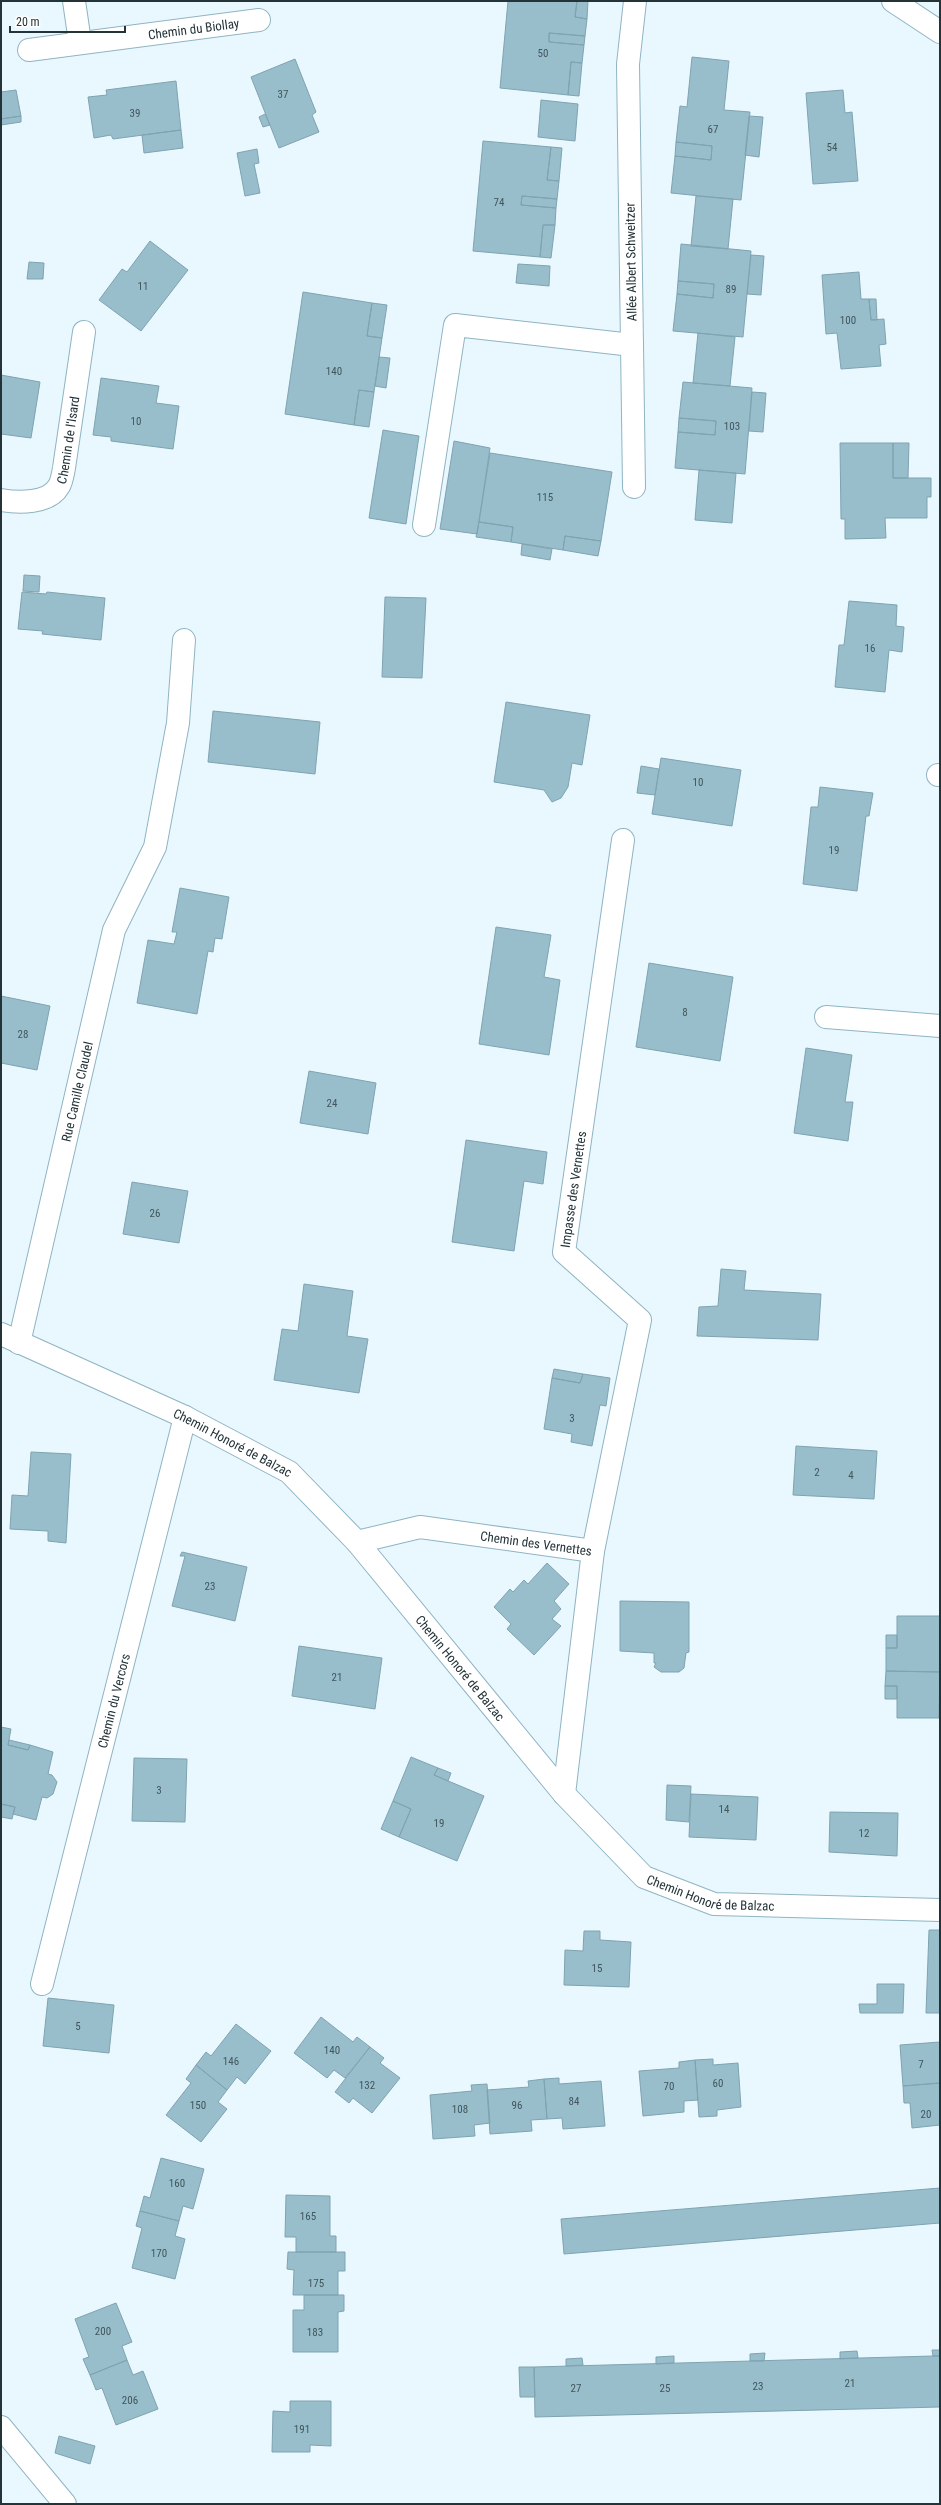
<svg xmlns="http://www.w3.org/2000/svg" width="941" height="2505" font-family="'Roboto Condensed',sans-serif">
<rect width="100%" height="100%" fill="#e9f8fe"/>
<!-- building -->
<path fill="#98bdcb" stroke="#7fa3b1" d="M 508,1 L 577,1 L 575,17 L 587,19 L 585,36 L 549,33 L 549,42 L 584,45 L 582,63 L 571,62 L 568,95 L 500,88 Z
M 577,1 L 588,1 L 587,19 L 575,17 Z
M 549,33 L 585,36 L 584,45 L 549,42 Z
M 692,57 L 729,61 L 724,110 L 750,112 L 741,200 L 671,193 L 675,156 L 711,160 L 712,146 L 676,142 L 680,106 L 687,107 Z
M 295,59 L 316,112 L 312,115 L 319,132 L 279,148 L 251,77 Z
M 571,62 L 582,63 L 579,96 L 568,95 Z
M 176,81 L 181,130 L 113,139 L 111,135 L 94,138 L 88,97 L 107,95 L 106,90 Z
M 16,90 L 21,116 L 1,119 L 1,92 Z
M 843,90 L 845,113 L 852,112 L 858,181 L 813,184 L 806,93 Z
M 541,100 L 578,104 L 575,141 L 538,137 Z
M 265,114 L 270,125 L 263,127 L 259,117 Z
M 21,116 L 21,122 L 1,125 L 1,119 Z
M 749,116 L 763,117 L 759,157 L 745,155 Z
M 181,130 L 183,148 L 144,153 L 142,135 Z
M 483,141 L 551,147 L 547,180 L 559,181 L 557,199 L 522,196 L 521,205 L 556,208 L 555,225 L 543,225 L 540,257 L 473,251 Z
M 676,142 L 712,146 L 711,160 L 675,156 Z
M 551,147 L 562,148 L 559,181 L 547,180 Z
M 257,149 L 259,163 L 254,164 L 260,193 L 245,196 L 237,153 Z
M 522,196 L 557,199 L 556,208 L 521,205 Z
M 696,196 L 733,199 L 728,249 L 691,246 Z
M 543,225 L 555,225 L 551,258 L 540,257 Z
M 150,241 L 188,270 L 141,331 L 99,300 L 122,269 L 127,272 Z
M 681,244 L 751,251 L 743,337 L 673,331 L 677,294 L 713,298 L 714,284 L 678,281 Z
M 751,255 L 764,256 L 761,295 L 747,294 Z
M 29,262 L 44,263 L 43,279 L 27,279 Z
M 518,264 L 550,266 L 549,286 L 516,283 Z
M 859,272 L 861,299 L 869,299 L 871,320 L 884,319 L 886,344 L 879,345 L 881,366 L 841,369 L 837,333 L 826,334 L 822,275 Z
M 678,281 L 714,284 L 713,298 L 677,294 Z
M 303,292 L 372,303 L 367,336 L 382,338 L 374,392 L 359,390 L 354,425 L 285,414 Z
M 869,299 L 876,299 L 877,320 L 871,320 Z
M 372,303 L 387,305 L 382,338 L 367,336 Z
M 698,333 L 735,337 L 730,386 L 693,383 Z
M 379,357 L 390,358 L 386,388 L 375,386 Z
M 1,375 L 40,382 L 31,438 L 1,434 Z
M 101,378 L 159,386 L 156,403 L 179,406 L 173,449 L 111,441 L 111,437 L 93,435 Z
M 683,382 L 752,388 L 745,474 L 675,468 L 678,432 L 715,435 L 716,421 L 679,418 Z
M 359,390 L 374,392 L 369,427 L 354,425 Z
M 752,392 L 766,393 L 763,432 L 749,431 Z
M 679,418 L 716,421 L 715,435 L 678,432 Z
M 383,430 L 419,436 L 406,524 L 369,518 Z
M 454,441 L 490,448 L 477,534 L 440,529 Z
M 840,443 L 893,443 L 893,478 L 931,478 L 931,497 L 927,497 L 927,518 L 885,518 L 886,538 L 845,539 L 845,519 L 841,519 Z
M 893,443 L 909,443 L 908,478 L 893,478 Z
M 490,453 L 612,472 L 601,541 L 565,536 L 563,550 L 511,542 L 513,527 L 479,522 Z
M 699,470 L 736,473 L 732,523 L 695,520 Z
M 479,522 L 513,527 L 511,542 L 476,537 Z
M 565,536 L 601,541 L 598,556 L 563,550 Z
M 522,544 L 552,549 L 550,560 L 521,555 Z
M 24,575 L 40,576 L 39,592 L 23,591 Z
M 22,592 L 46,594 L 47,592 L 105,598 L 101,640 L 42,634 L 43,631 L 18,629 Z
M 385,597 L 426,598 L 422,678 L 382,677 Z
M 849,601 L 897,605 L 896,626 L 904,627 L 902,652 L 889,650 L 885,692 L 835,687 L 839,645 L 844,645 Z
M 506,702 L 590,715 L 582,765 L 572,763 L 568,787 L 561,798 L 552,802 L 544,790 L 494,782 Z
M 213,711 L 320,722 L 315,774 L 208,762 Z
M 661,758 L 741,770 L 732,826 L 652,814 Z
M 641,766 L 659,769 L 655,795 L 637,793 Z
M 820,787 L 873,793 L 869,816 L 866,816 L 857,891 L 803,884 L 811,807 L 818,807 Z
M 180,888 L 229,897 L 222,939 L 215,938 L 213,952 L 208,951 L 197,1014 L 137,1003 L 148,940 L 174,944 L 177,932 L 172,932 Z
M 496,927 L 551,935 L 544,977 L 560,980 L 549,1055 L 479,1044 Z
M 649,963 L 733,977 L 720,1061 L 636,1047 Z
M 1,996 L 50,1006 L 37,1070 L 1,1063 Z
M 806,1048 L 852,1055 L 845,1102 L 853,1102 L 848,1141 L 794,1133 Z
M 309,1071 L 376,1083 L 368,1134 L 300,1123 Z
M 466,1140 L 547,1152 L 543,1184 L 524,1181 L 514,1251 L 452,1242 Z
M 132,1182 L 188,1191 L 179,1243 L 123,1234 Z
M 721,1269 L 746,1271 L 744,1290 L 821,1294 L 818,1340 L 697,1336 L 699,1307 L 718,1306 Z
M 304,1284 L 353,1291 L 347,1336 L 368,1339 L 359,1393 L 274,1380 L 282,1329 L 298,1331 Z
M 554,1369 L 583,1374 L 580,1383 L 552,1378 Z
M 583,1374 L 610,1378 L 606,1406 L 600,1405 L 592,1446 L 571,1442 L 572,1434 L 544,1429 L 552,1378 L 580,1383 Z
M 796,1446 L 877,1451 L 874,1499 L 793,1495 Z
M 31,1452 L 71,1454 L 66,1543 L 48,1541 L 48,1531 L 10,1529 L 12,1495 L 28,1496 Z
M 182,1552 L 247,1567 L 235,1621 L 172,1606 L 185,1556 L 180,1556 Z
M 547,1563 L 569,1584 L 554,1601 L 561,1609 L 552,1619 L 561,1626 L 534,1655 L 507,1629 L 511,1624 L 494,1607 L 510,1589 L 513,1592 L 524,1580 L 528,1584 Z
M 620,1601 L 689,1602 L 689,1652 L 686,1653 L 684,1668 L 679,1672 L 661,1672 L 654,1667 L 656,1663 L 654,1663 L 654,1653 L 620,1651 Z
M 897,1616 L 940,1616 L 940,1672 L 886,1671 L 886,1648 L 897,1648 Z
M 886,1635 L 897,1635 L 897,1648 L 886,1648 Z
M 299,1646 L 382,1658 L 375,1709 L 292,1696 Z
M 886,1671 L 940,1672 L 939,1718 L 897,1718 L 897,1686 L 885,1686 Z
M 885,1686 L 897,1686 L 897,1699 L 885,1699 Z
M 1,1727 L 11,1729 L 8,1745 L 28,1750 L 30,1745 L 53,1752 L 48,1774 L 52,1775 L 57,1782 L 53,1794 L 47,1798 L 42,1797 L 36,1820 L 13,1814 L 15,1807 L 1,1804 Z
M 9,1740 L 30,1745 L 28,1750 L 8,1745 Z
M 411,1757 L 438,1768 L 434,1775 L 484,1796 L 457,1861 L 399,1837 L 411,1809 L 393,1801 Z
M 134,1758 L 187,1759 L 185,1822 L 132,1821 Z
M 438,1768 L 451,1773 L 448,1781 L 434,1775 Z
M 667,1785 L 691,1786 L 689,1822 L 666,1820 Z
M 691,1794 L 758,1797 L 756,1840 L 689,1837 Z
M 393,1801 L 411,1809 L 399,1837 L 381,1829 Z
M 1,1804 L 15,1807 L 12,1819 L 1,1817 Z
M 830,1812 L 898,1813 L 897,1856 L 829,1852 Z
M 929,1930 L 940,1930 L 940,2013 L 926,2013 Z
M 584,1931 L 600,1931 L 600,1940 L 631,1942 L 629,1987 L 564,1985 L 565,1950 L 583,1951 Z
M 877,1984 L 904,1984 L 903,2013 L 860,2013 L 859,2004 L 877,2004 Z
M 48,1998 L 114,2005 L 109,2053 L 43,2046 Z
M 321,2017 L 353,2042 L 357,2037 L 370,2047 L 345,2078 L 334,2070 L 327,2078 L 294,2053 Z
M 236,2024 L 271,2051 L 245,2084 L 237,2077 L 227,2090 L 196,2065 L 206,2052 L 211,2056 Z
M 940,2042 L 940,2083 L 903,2086 L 900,2045 Z
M 370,2047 L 384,2058 L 380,2063 L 400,2078 L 372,2113 L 353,2098 L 349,2103 L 335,2092 Z
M 713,2059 L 713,2065 L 738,2063 L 741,2107 L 717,2110 L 717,2116 L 699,2117 L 695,2060 Z
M 695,2060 L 698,2100 L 684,2101 L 684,2112 L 643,2116 L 639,2071 L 679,2068 L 679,2062 Z
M 196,2065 L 227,2090 L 218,2102 L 227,2109 L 201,2142 L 166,2115 L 191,2083 L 186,2079 Z
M 559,2078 L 559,2084 L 601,2081 L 605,2126 L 563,2129 L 562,2118 L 547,2119 L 544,2079 Z
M 544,2079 L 547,2119 L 531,2120 L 532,2131 L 490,2134 L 487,2090 L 529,2087 L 528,2081 Z
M 940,2083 L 940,2125 L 912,2128 L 910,2103 L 904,2103 L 903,2086 Z
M 487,2084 L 490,2123 L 474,2125 L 475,2136 L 433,2139 L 430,2095 L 472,2091 L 471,2085 Z
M 161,2158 L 204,2169 L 193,2209 L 183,2206 L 179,2221 L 140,2211 L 144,2196 L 150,2198 Z
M 940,2188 L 940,2223 L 564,2254 L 561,2219 Z
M 286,2195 L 330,2196 L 330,2236 L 336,2236 L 336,2252 L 296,2252 L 296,2237 L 285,2237 Z
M 140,2211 L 179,2221 L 175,2236 L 185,2239 L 175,2279 L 132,2268 L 142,2228 L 136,2226 Z
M 288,2252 L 345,2252 L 345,2271 L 338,2271 L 338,2295 L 293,2295 L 294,2270 L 287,2269 Z
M 304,2295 L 344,2295 L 344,2311 L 338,2312 L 338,2352 L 293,2352 L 293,2310 L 304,2310 Z
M 116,2303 L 132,2342 L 122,2346 L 127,2360 L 90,2375 L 83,2359 L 89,2357 L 75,2319 Z
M 932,2350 L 940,2350 L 940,2356 L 933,2356 Z
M 857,2351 L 858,2358 L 840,2359 L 840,2352 Z
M 765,2353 L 764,2361 L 750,2361 L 750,2354 Z
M 674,2356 L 674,2363 L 656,2364 L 656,2357 Z
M 933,2356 L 940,2356 L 940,2407 L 535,2417 L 534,2367 Z
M 582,2358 L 583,2365 L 566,2366 L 566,2359 Z
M 127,2360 L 133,2375 L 143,2371 L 158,2409 L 116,2425 L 102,2388 L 96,2390 L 90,2375 Z
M 519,2367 L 534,2367 L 535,2397 L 520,2397 Z
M 290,2401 L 331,2401 L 331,2446 L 310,2445 L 310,2452 L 272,2452 L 273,2411 L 290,2412 Z
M 59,2436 L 95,2446 L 90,2464 L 55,2453 Z"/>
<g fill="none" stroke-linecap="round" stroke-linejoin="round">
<!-- lane casing -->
<g stroke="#8fb4c2" stroke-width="24">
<g id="lane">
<path d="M 74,1 L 80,42"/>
<path d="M 893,1 L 940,32"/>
<path id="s1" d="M 29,50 L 259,20"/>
<path d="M 632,345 L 634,487"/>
<path id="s2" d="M 1,500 C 18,503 49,504 59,486 C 62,481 63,473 64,468 L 84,332"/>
<path d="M 424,525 L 455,325 L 632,345 L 628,64 L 635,1"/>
<path d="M 938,775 L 940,775"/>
<path d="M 826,1017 L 940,1026"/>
<path id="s3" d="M 19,1343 L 114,930 L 155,847 L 178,723 L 184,640"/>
<path id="s4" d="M 593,1551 L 640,1320 L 564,1252 L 623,840"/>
<path id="s5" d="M 42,1984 L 185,1417"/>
<path d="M 1,2427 L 65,2504"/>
</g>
</g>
<!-- street casing -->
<g stroke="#8fb4c2" stroke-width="24">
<g id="street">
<path id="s6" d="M 357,1542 L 420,1527 L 593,1551 L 564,1794"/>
</g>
</g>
<!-- secondary casing -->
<g stroke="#8fb4c2" stroke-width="24">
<g id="secondary">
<path id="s7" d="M 1,1334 L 185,1417 L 289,1472 L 357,1542 L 564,1794 L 644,1877 L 714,1904 L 940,1910"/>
</g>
</g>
<!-- lane -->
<use href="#lane" stroke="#fff" stroke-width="22"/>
<!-- street -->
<use href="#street" stroke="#fff" stroke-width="22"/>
<!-- secondary -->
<use href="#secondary" stroke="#fff" stroke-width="22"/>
</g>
<g text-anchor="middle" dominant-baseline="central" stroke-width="3" stroke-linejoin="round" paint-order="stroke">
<!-- number labels -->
<g font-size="11" fill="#41565d">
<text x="543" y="53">50</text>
<text x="283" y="94">37</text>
<text x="135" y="113">39</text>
<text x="713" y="129">67</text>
<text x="832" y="147">54</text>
<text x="499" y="202">74</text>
<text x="143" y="286">11</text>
<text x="731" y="289">89</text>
<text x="848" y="320">100</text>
<text x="334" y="371">140</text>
<text x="136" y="421">10</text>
<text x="732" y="426">103</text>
<text x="545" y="497">115</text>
<text x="870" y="648">16</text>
<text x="698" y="782">10</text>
<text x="834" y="850">19</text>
<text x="685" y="1012">8</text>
<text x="23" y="1034">28</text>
<text x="332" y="1103">24</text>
<text x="155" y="1213">26</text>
<text x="572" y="1418">3</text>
<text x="817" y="1472">2</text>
<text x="851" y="1475">4</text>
<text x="210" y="1586">23</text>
<text x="337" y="1677">21</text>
<text x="159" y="1790">3</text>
<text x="724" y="1809">14</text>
<text x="439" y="1823">19</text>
<text x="864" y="1833">12</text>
<text x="597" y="1968">15</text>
<text x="78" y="2026">5</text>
<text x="332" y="2050">140</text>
<text x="231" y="2061">146</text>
<text x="921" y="2064">7</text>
<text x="718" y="2083">60</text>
<text x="367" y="2085">132</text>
<text x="669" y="2086">70</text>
<text x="574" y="2101">84</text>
<text x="198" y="2105">150</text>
<text x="517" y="2105">96</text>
<text x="460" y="2109">108</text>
<text x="926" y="2114">20</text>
<text x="177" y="2183">160</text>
<text x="308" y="2216">165</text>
<text x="159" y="2253">170</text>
<text x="316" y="2283">175</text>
<text x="103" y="2331">200</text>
<text x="315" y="2332">183</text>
<text x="850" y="2383">21</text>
<text x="758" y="2386">23</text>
<text x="576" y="2388">27</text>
<text x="665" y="2388">25</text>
<text x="130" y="2400">206</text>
<text x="302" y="2429">191</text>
</g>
<!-- street labels -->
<g font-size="13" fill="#243338" stroke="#fff">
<text stroke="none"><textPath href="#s1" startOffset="166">Chemin du Biollay</textPath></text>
<text transform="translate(631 262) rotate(-91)">Allée Albert Schweitzer</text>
<text stroke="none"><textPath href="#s2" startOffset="110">Chemin de l'Isard</textPath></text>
<text stroke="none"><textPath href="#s3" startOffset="258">Rue Camille Claudel</textPath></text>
<text stroke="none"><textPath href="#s4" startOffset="401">Impasse des Vernettes</textPath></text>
<text stroke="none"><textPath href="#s7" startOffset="256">Chemin Honoré de Balzac</textPath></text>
<text stroke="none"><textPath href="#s6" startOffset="182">Chemin des Vernettes</textPath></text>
<text stroke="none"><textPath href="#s7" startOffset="580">Chemin Honoré de Balzac</textPath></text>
<text stroke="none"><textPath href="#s5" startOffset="292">Chemin du Vercors</textPath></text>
<text stroke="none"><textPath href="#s7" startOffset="928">Chemin Honoré de Balzac</textPath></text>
</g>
</g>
<!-- border -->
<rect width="941" height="2505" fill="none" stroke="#243338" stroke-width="4"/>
<!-- scale -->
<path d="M10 26v6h115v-6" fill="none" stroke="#243338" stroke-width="2"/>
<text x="16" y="26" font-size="12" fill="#243338" stroke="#ffffff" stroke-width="3" paint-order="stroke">20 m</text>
</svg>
